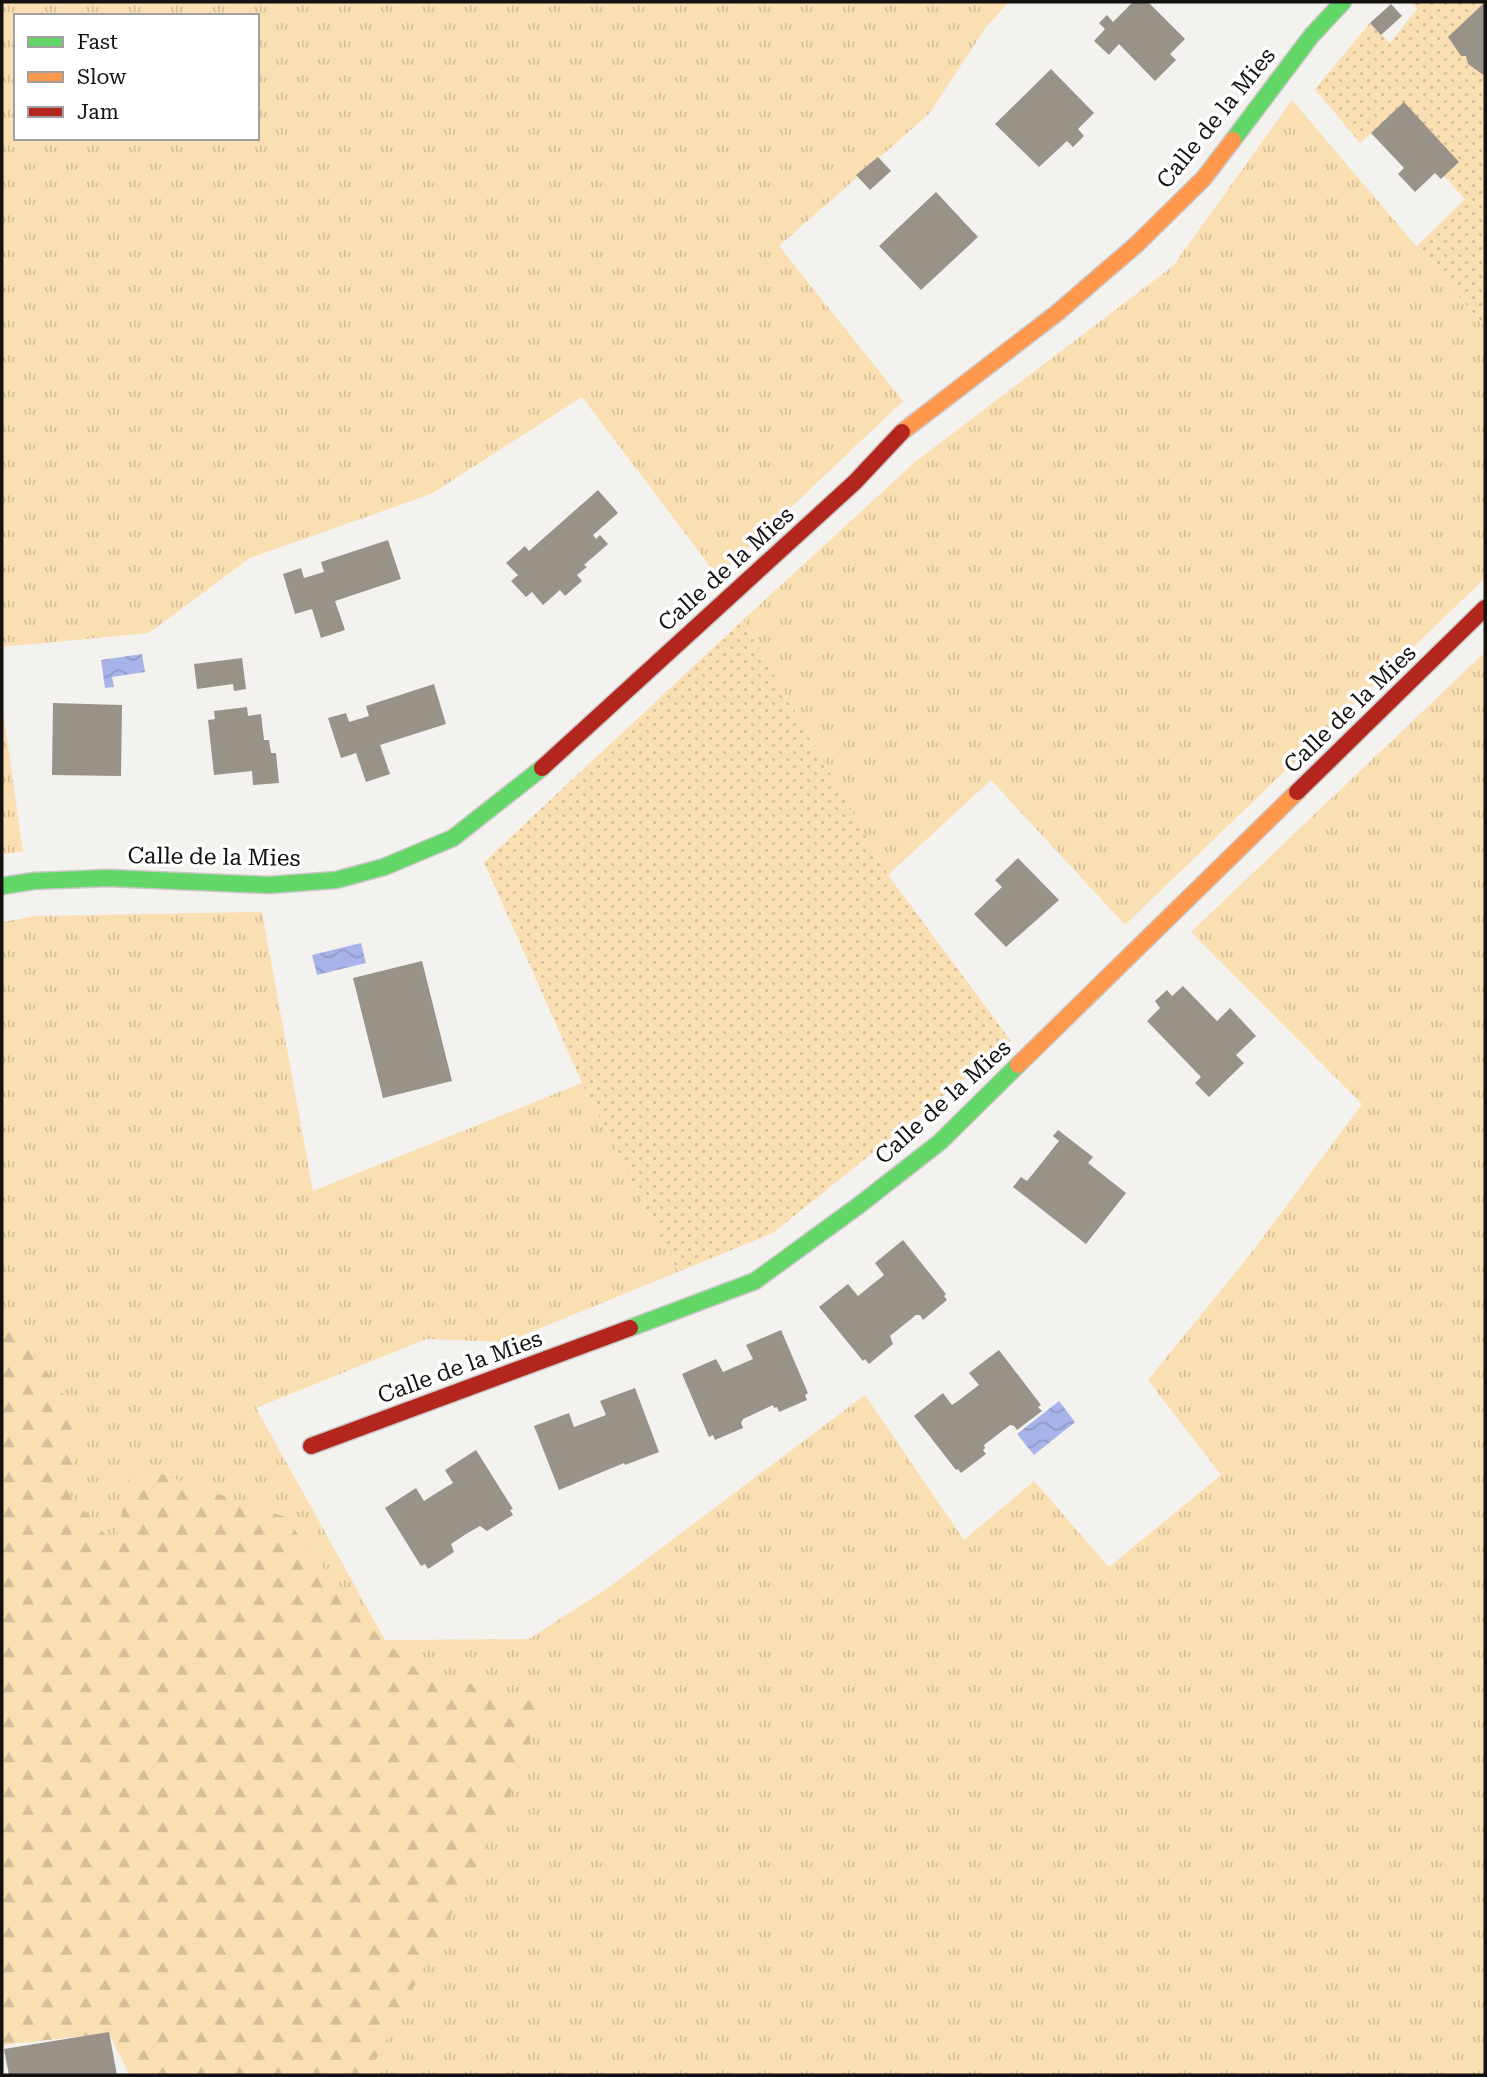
<svg xmlns="http://www.w3.org/2000/svg" width="1487" height="2077" font-family="'Roboto Serif',serif">
<defs>
<pattern id="grass-tufts" width="24" height="20" patternUnits="userSpaceOnUse" patternTransform="scale(1.75)"><rect width="24" height="20" fill="#fadfb2"/><path d="M3 7l-1-3M5 7V3M7 7l1-3M15 17l-1-3M17 17v-4M19 17l1-3" fill="none" stroke="#d5be98"/></pattern>
<pattern id="forest-firs" width="22" height="20" patternUnits="userSpaceOnUse" patternTransform="scale(1.75)"><rect width="22" height="20" fill="#fadfb2"/><path d="M5 1l3.5 6h-7zM16 11l3.5 6h-7z" fill="#d5be98"/></pattern>
<pattern id="garden-dots" width="8" height="8" patternUnits="userSpaceOnUse" patternTransform="scale(1.75)"><rect width="8" height="8" fill="#fadfb2"/><path d="M2 2h.1M6 6h.1" fill="none" stroke="#d5be98" stroke-width="1.8" stroke-linecap="round"/></pattern>
<pattern id="water-waves" width="16" height="10" patternUnits="userSpaceOnUse" patternTransform="scale(1.75)"><rect width="16" height="10" fill="#a8b4e9"/><path d="M0 5q4-4 8 0t8 0" fill="none" stroke="#909ac7"/></pattern>
</defs>
<rect width="100%" height="100%" fill="#f4f2ef"/>
<!-- grass -->
<path fill="url(#grass-tufts)" fill-rule="evenodd" d="M 2,2 L 1009,2 L 986,27 L 929,114 L 779,246 L 903,401 L 718,577 L 582,397 L 431,494 L 250,558 L 149,633 L 2,647 ZM 16,16 L 257,16 L 257,138 L 16,138 Z
M 1292,100 L 1485,327 L 1485,578 L 1125,925 L 991,780 L 888,875 L 743,620 L 915,462 L 1173,266 Z
M 1485,652 L 1485,2075 L 130,2075 L 109,2033 L 2,2045 L 2,922 L 36,916 L 262,912 L 313,1191 L 582,1083 L 678,1272 L 506,1342 L 426,1339 L 256,1408 L 385,1640 L 529,1639 L 608,1588 L 865,1395 L 964,1540 L 1034,1481 L 1109,1567 L 1221,1475 L 1148,1380 L 1252,1252 L 1362,1104 L 1191,932 Z
M 2,703 L 23,852 L 2,854 Z"/>
<!-- forest -->
<path fill="url(#forest-firs)" d="M 2,1311 L 81,1418 L 70,1494 L 115,1546 L 132,1464 L 285,1517 L 363,1621 L 414,1667 L 542,1705 L 506,1809 L 368,2075 L 130,2075 L 109,2033 L 2,2045 Z"/>
<!-- garden -->
<path fill="url(#garden-dots)" d="M 1411,2 L 1485,2 L 1485,321 L 1482,323 L 1416,247 L 1465,199 L 1444,176 L 1459,162 L 1404,103 L 1360,143 L 1315,89 L 1370,23 L 1390,43 L 1417,9 Z
M 743,620 L 888,875 L 1011,1041 L 773,1233 L 678,1272 L 582,1083 L 484,862 Z"/>
<!-- water -->
<path fill="url(#water-waves)" d="M 142,654 L 145,672 L 112,677 L 114,687 L 105,688 L 101,660 Z
M 361,943 L 366,963 L 317,975 L 312,955 Z
M 1059,1401 L 1075,1422 L 1034,1455 L 1017,1434 Z"/>
<!-- building -->
<path fill="#989289" d="M 1133,2 L 1148,2 L 1185,39 L 1170,54 L 1176,60 L 1155,81 L 1119,44 L 1109,55 L 1094,41 L 1105,29 L 1099,23 L 1107,15 L 1113,22 Z
M 1485,2 L 1485,76 L 1468,64 L 1466,56 L 1461,56 L 1448,37 Z
M 1391,4 L 1402,16 L 1381,35 L 1370,23 Z
M 1051,69 L 1094,113 L 1078,129 L 1084,136 L 1073,147 L 1067,141 L 1039,167 L 995,124 Z
M 1404,102 L 1459,162 L 1441,179 L 1435,173 L 1415,192 L 1398,174 L 1404,168 L 1371,133 Z
M 878,157 L 891,171 L 870,190 L 856,175 Z
M 936,192 L 978,237 L 921,290 L 879,246 Z
M 598,490 L 618,513 L 593,535 L 596,539 L 600,535 L 608,544 L 584,565 L 587,567 L 577,575 L 582,581 L 565,596 L 560,590 L 543,605 L 532,592 L 526,597 L 511,581 L 518,575 L 506,563 L 525,546 L 529,551 Z
M 388,540 L 401,579 L 335,601 L 345,630 L 321,638 L 312,609 L 295,614 L 283,574 L 301,568 L 304,578 L 324,572 L 321,562 Z
M 242,658 L 246,689 L 234,691 L 233,684 L 197,689 L 194,664 Z
M 434,684 L 446,724 L 380,745 L 390,774 L 366,782 L 356,753 L 341,758 L 328,718 L 346,713 L 349,722 L 369,716 L 366,706 Z
M 53,703 L 122,705 L 121,776 L 52,775 Z
M 247,707 L 248,716 L 261,714 L 264,740 L 269,740 L 271,753 L 276,753 L 279,783 L 253,785 L 252,771 L 214,775 L 208,720 L 215,719 L 214,711 Z
M 1018,858 L 1059,900 L 1006,947 L 974,914 L 1002,887 L 995,880 Z
M 422,961 L 452,1081 L 383,1098 L 353,978 Z
M 1183,986 L 1217,1021 L 1230,1008 L 1256,1036 L 1236,1055 L 1244,1063 L 1209,1097 L 1195,1083 L 1201,1077 L 1147,1021 L 1160,1008 L 1155,1001 L 1167,990 L 1172,996 Z
M 1058,1130 L 1093,1157 L 1088,1163 L 1126,1193 L 1086,1244 L 1013,1187 L 1021,1177 L 1027,1181 L 1032,1175 L 1059,1141 L 1053,1136 Z
M 903,1240 L 946,1294 L 944,1296 L 947,1300 L 923,1320 L 920,1315 L 916,1315 L 890,1336 L 893,1344 L 869,1364 L 865,1359 L 863,1361 L 819,1307 L 848,1284 L 858,1296 L 884,1275 L 875,1263 Z
M 781,1330 L 808,1393 L 805,1395 L 807,1400 L 779,1412 L 777,1407 L 774,1408 L 773,1405 L 743,1419 L 741,1423 L 743,1428 L 715,1440 L 713,1435 L 709,1437 L 682,1374 L 716,1359 L 723,1372 L 753,1359 L 746,1345 Z
M 999,1350 L 1041,1405 L 1038,1407 L 1042,1411 L 1017,1430 L 1014,1426 L 1010,1425 L 984,1445 L 985,1448 L 983,1450 L 986,1454 L 961,1473 L 958,1469 L 956,1470 L 914,1416 L 943,1393 L 952,1405 L 958,1401 L 979,1385 L 969,1373 Z
M 635,1388 L 659,1452 L 625,1465 L 624,1463 L 559,1490 L 534,1426 L 569,1413 L 574,1427 L 606,1415 L 600,1401 Z
M 476,1450 L 513,1509 L 510,1510 L 513,1515 L 487,1531 L 480,1526 L 466,1534 L 451,1544 L 454,1552 L 428,1569 L 425,1564 L 421,1566 L 385,1508 L 416,1488 L 424,1501 L 438,1492 L 453,1483 L 445,1470 Z
M 109,2032 L 117,2075 L 9,2075 L 4,2049 Z"/>
<g fill="none" stroke-linecap="round" stroke-linejoin="round">
<!-- fast casing -->
<g stroke="#cac8c6" stroke-width="19">
<path id="fast" d="M 1233,140 L 1312,35 L 1343,2
M 2,886 L 34,881 L 108,878 L 269,885 L 336,880 L 384,867 L 453,838 L 542,768
M 630,1328 L 755,1281 L 858,1206 L 940,1142 L 1018,1065"/>
</g>
<!-- slow casing -->
<g stroke="#cac8c6" stroke-width="19">
<path id="slow" d="M 902,432 L 1057,313 L 1137,244 L 1204,178 L 1233,140
M 1018,1065 L 1297,792"/>
</g>
<!-- jam casing -->
<g stroke="#cac8c6" stroke-width="19">
<path id="jam" d="M 542,768 L 855,482 L 902,432
M 1297,792 L 1485,608
M 311,1446 L 630,1328"/>
</g>
<!-- fast -->
<use href="#fast" stroke="#63d668" stroke-width="16"/>
<!-- slow -->
<use href="#slow" stroke="#ff974d" stroke-width="16"/>
<!-- jam -->
<use href="#jam" stroke="#b3261e" stroke-width="16"/>
</g>
<g text-anchor="middle" dominant-baseline="central" stroke-width="7" stroke-linejoin="round" paint-order="stroke">
<!-- street labels -->
<g font-size="23" fill="#131210" stroke="#fff">
<text transform="translate(1216 118) rotate(-51)">Calle de la Mies</text>
<text transform="translate(726 569) rotate(-42)">Calle de la Mies</text>
<text transform="translate(1350 709) rotate(-44)">Calle de la Mies</text>
<text transform="translate(214 857) rotate(1)">Calle de la Mies</text>
<text transform="translate(943 1102) rotate(-42)">Calle de la Mies</text>
<text transform="translate(460 1367) rotate(-20)">Calle de la Mies</text>
</g>
</g>
<!-- border -->
<rect width="1487" height="2077" fill="none" stroke="#131210" stroke-width="7"/>
<!-- legend -->
<rect x="14" y="14" width="245" height="126" fill="#ffffff" stroke="#a1a09f" stroke-width="2"/>
<rect x="28" y="37" width="35" height="10" fill="#63d668" stroke="#a1a09f" stroke-width="2"/>
<text x="77" y="49" font-size="21" fill="#131210">Fast</text>
<rect x="28" y="72" width="35" height="10" fill="#ff974d" stroke="#a1a09f" stroke-width="2"/>
<text x="77" y="84" font-size="21" fill="#131210">Slow</text>
<rect x="28" y="107" width="35" height="10" fill="#b3261e" stroke="#a1a09f" stroke-width="2"/>
<text x="77" y="119" font-size="21" fill="#131210">Jam</text>
</svg>
